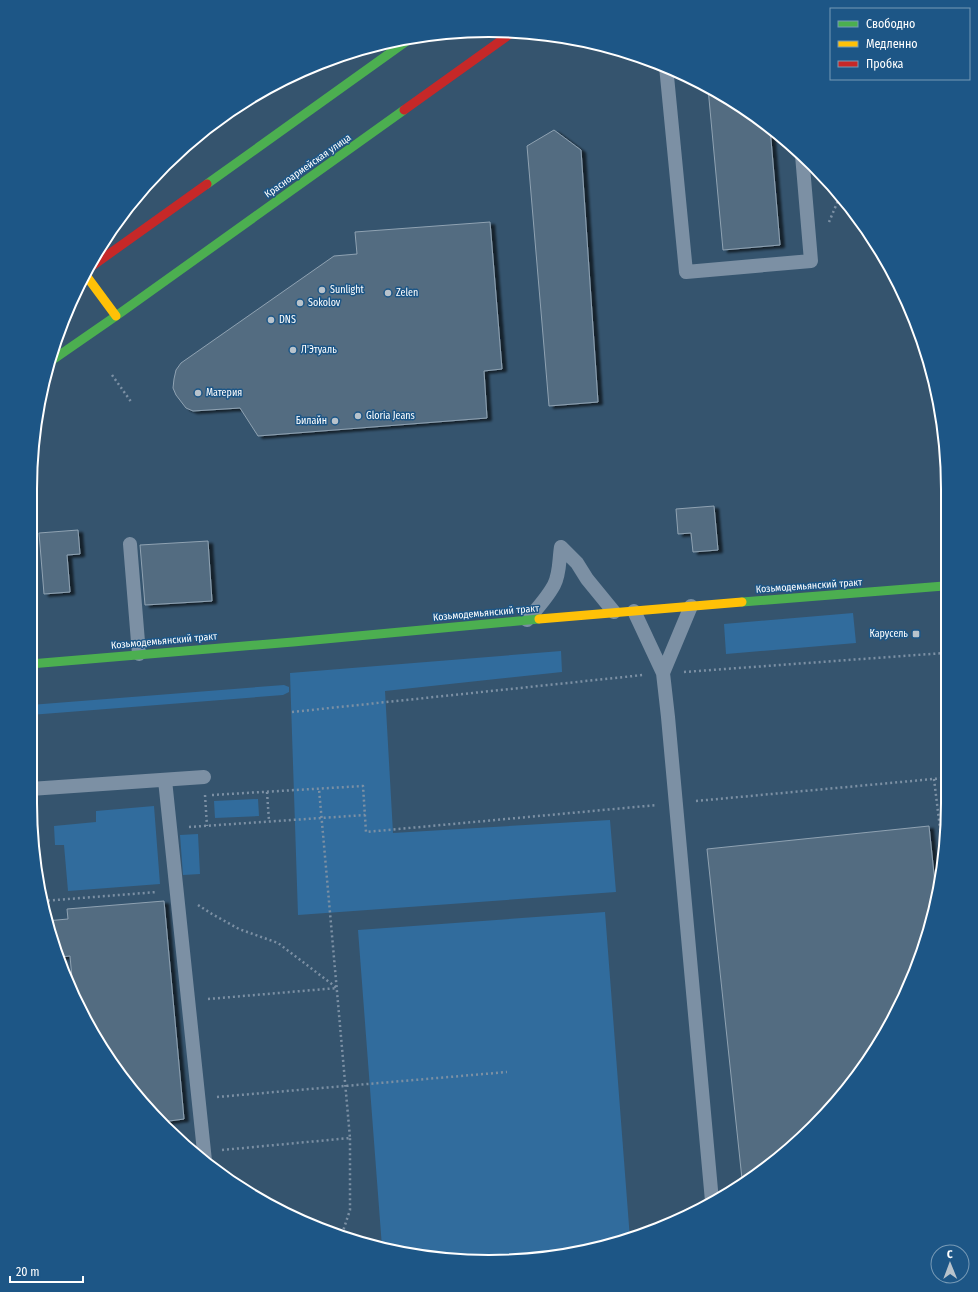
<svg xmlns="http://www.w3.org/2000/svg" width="978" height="1292" font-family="'Fira Sans Condensed',sans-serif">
<defs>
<filter id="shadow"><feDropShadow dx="4.5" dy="2.5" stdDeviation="1" flood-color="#0009"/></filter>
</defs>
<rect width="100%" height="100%" fill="#35546e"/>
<!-- green -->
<path fill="#316c9d" d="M 853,613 L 856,643 L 726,654 L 724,624 Z
M 561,651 L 562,672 L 385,691 L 393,833 L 610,820 L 616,892 L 298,915 L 290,673 Z
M 284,685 L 289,687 L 289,692 L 283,695 L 30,715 L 30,705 Z
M 258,799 L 259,816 L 215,818 L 214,801 Z
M 154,806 L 160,884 L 68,891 L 64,845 L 55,845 L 54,826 L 96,822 L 96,811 Z
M 198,834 L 200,874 L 183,875 L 180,835 Z
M 605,912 L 630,1239 L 519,1261 L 399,1253 L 382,1247 L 358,930 Z"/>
<!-- building -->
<path fill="#536c81" stroke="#8fa2b2" filter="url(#shadow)" d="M 708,88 L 744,107 L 770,128 L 780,245 L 723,250 Z
M 554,130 L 581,150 L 598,402 L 549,406 L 527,146 Z
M 490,222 L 502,369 L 484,371 L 487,418 L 258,436 L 240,408 L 193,411 L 186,408 L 176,395 L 173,388 L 174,379 L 176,370 L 181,363 L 334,256 L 357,254 L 355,232 Z
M 714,506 L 718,550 L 693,552 L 691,533 L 678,534 L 676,509 Z
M 78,530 L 80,554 L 67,555 L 70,592 L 44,594 L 39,533 Z
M 208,541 L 212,601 L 145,605 L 140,545 Z
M 929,826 L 936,893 L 913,978 L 871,1058 L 814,1127 L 753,1177 L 742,1179 L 707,849 Z
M 164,901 L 184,1119 L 162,1122 L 125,1083 L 92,1033 L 73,989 L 70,956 L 60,957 L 46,921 L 68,919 L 67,909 Z"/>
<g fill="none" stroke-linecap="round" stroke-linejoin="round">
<!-- path -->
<path stroke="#7c90a4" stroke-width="2.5" stroke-dasharray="2 3" stroke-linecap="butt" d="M 829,222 L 840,196
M 112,375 L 132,403
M 684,672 L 944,653
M 292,712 L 643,675
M 934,779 L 944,861
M 267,792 L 269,821
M 205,795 L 207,826
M 212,795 L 363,786 L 366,832 L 657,805
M 696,801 L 944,778
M 189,827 L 365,815
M 43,901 L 157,892
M 198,905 L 212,914 L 239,929 L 278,943 L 337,988
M 208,999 L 337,988
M 217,1097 L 507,1072
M 222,1150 L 350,1138 L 319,789
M 342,1234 L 350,1210 L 350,1138"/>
<!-- lane -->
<path stroke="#7c90a4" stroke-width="14" d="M 666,66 L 686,272 L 811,261 L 802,155
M 130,544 L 139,654
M 561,547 L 577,563 L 587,579 L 614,612
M 634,611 L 663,673 L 668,717 L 712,1201
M 527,620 C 537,609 547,598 554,585 C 560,574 559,559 561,547
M 663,673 L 691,606
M 165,780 L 205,1161
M 30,789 L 204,777"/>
<!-- fast -->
<path stroke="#4caf50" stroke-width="9" d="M 207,184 L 411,38
M 48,363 L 116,316 L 404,110
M 742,602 L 944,586
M 30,664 L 293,642 L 539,619"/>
<!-- slow -->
<path stroke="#ffc107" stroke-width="9" d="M 85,274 L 116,316
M 539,619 L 742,602"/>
<!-- jam -->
<path stroke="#c62828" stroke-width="9" d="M 404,110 L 513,32
M 88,269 L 207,184"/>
</g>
<!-- markers -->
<g fill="#b8c3cc" stroke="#1d5686" stroke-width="1.5">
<circle cx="322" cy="290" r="4"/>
<circle cx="388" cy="293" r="4"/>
<circle cx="300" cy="303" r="4"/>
<circle cx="271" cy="320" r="4"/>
<circle cx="293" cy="350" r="4"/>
<circle cx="198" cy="393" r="4"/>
<circle cx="358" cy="416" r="4"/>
<circle cx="335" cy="421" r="4"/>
<rect x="912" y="630" width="8" height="8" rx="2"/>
</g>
<g text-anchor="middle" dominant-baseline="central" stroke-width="3" stroke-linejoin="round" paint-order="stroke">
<!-- street labels -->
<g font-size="10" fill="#fff" stroke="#1d5686">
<text transform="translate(308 166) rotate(-35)">Красноармейская улица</text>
<text transform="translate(809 586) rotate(-4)">Козьмодемьянский тракт</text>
<text transform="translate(486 613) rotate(-5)">Козьмодемьянский тракт</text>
<text transform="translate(164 641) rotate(-5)">Козьмодемьянский тракт</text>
</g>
<!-- poi labels -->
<g font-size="10" fill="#fff" stroke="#1d5686" text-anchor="start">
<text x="330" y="290">Sunlight</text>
<text x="396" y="293">Zelen</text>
<text x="308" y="303">Sokolov</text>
<text x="279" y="320">DNS</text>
<text x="301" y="350">Л'Этуаль</text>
<text x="206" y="393">Материя</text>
<text x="366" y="416">Gloria Jeans</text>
<text x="327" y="421" text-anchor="end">Билайн</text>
<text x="908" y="634" text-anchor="end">Карусель</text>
</g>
</g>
<!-- crop -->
<path d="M0 0H978V1292H0ZM489 37H489A452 452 0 0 1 941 489V803A452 452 0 0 1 489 1255H489A452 452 0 0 1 37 803V489A452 452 0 0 1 489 37Z" fill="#1d5686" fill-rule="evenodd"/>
<path fill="none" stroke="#fff" stroke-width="2" d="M489 37H489A452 452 0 0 1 941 489V803A452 452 0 0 1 489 1255H489A452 452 0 0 1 37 803V489A452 452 0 0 1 489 37Z"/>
<!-- legend -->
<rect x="830" y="8" width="140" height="72" fill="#1d5686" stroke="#779ab6"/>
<rect x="838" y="21" width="20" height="6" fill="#4caf50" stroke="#779ab6"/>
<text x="866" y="28" font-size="12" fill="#ffffff">Свободно</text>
<rect x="838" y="41" width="20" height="6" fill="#ffc107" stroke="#779ab6"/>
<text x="866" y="48" font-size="12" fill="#ffffff">Медленно</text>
<rect x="838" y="61" width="20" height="6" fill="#c62828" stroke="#779ab6"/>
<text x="866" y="68" font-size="12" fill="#ffffff">Пробка</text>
<!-- north arrow -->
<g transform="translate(950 1264) rotate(359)"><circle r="19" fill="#1d5686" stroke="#779ab6"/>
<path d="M0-3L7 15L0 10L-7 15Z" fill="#b8c3cc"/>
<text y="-6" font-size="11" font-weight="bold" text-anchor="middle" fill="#ffffff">С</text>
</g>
<!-- scale -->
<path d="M10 1276v6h73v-6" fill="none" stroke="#ffffff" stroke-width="2"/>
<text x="16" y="1276" font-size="12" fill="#ffffff" stroke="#1d5686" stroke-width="3" paint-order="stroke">20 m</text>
</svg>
